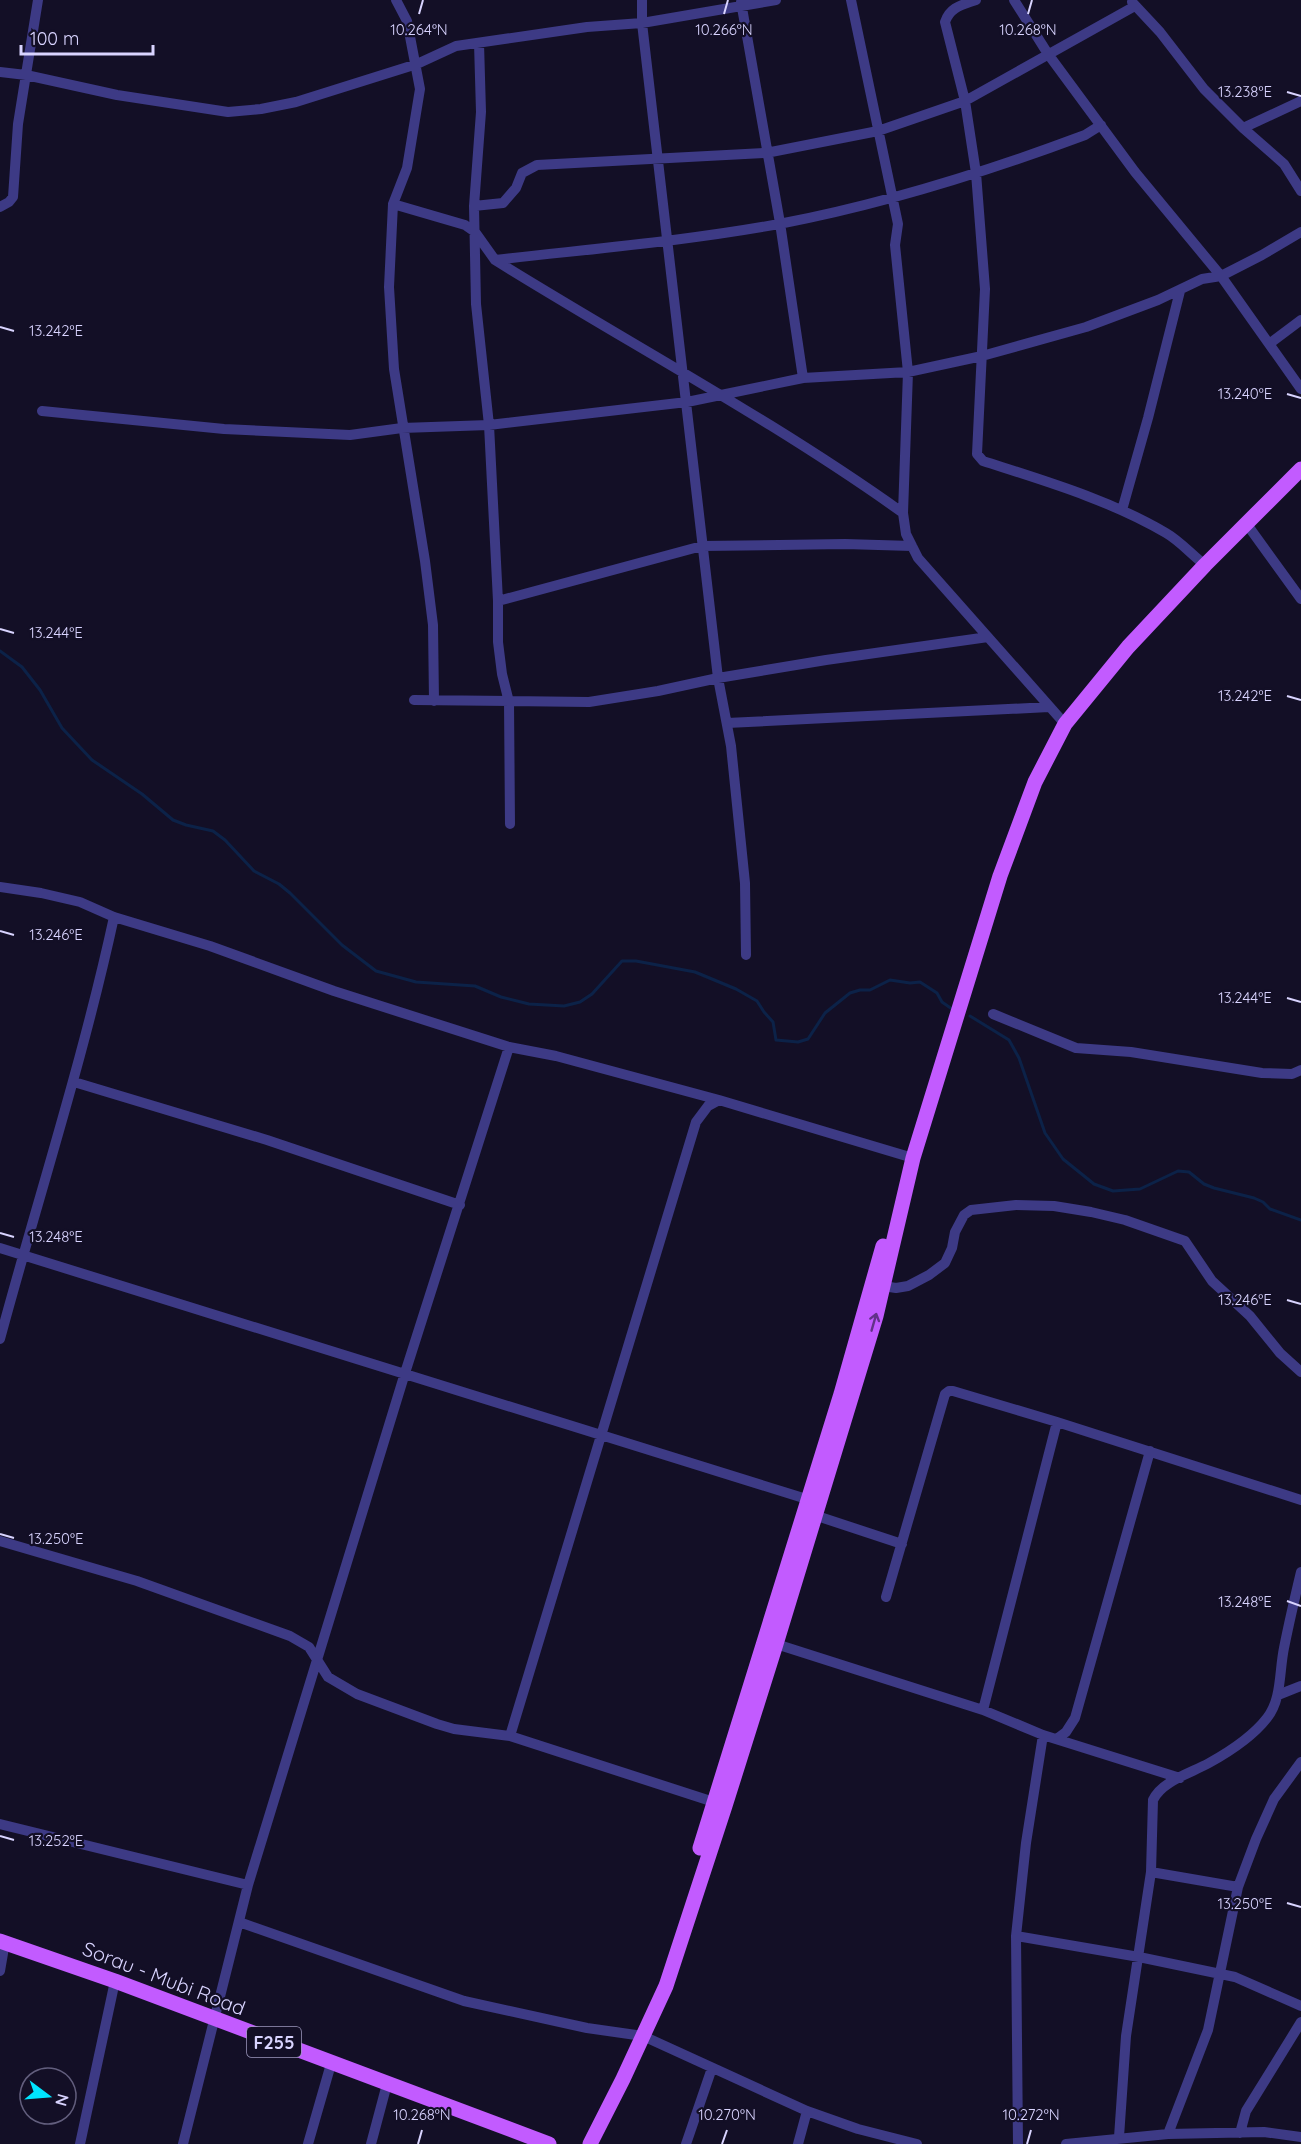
<svg xmlns="http://www.w3.org/2000/svg" width="1301" height="2144" font-family="Quicksand,sans-serif">
<rect width="100%" height="100%" fill="#130f26"/>
<g fill="none" stroke-linecap="round" stroke-linejoin="round">
<!-- stream -->
<path stroke="#0c2248" stroke-width="3" d="M 0,651 L 22,667 L 40,690 L 62,728 L 92,760 L 142,794 L 173,820 L 186,825 L 213,831 L 225,840 L 254,871 L 279,884 L 290,893 L 342,945 L 376,971 L 416,982 L 475,986 L 501,997 L 529,1004 L 564,1006 L 580,1002 L 592,994 L 622,961 L 636,961 L 695,972 L 736,989 L 757,1001 L 764,1012 L 773,1022 L 776,1040 L 798,1042 L 808,1039 L 825,1013 L 850,993 L 860,990 L 870,990 L 890,980 L 910,983 L 920,982 L 937,993 L 942,1002 L 952,1009
M 970,1016 L 1009,1040 L 1019,1058 L 1045,1133 L 1063,1159 L 1094,1184 L 1113,1191 L 1140,1189 L 1178,1171 L 1189,1172 L 1204,1184 L 1214,1188 L 1254,1198 L 1263,1202 L 1270,1209 L 1301,1220"/>
<!-- minor -->
<path stroke="#3d3a85" stroke-width="10" d="M 396,0 L 407,21 L 420,89 L 407,168 L 393,204 L 389,287 L 394,369 L 425,561 L 433,625 L 434,701
M 642,0 L 642,23 L 718,678 L 731,746 L 745,883 L 746,955
M 851,0 L 898,224 L 895,245 L 908,372 L 903,513 L 906,534 L 918,558 L 1065,724
M 976,0 C 962,5 950,7 945,22 L 965,101 L 976,173 L 985,289 L 977,454 L 983,461 C 1045,481 1110,500 1166,533 C 1180,541 1192,555 1205,565
M 1014,0 L 1048,54 L 1135,172 L 1221,276 L 1301,389
M 741,2 L 780,223 L 803,378
M 1132,2 L 1160,32 L 1204,89 L 1243,128 L 1284,164 L 1301,191
M 479,43 L 481,112 L 474,206 L 476,304 L 489,425 L 498,601 L 498,642 L 502,674 L 509,702 L 510,824
M 0,72 L 26,75 L 117,95 L 228,112 L 261,109 L 296,102 L 417,64 L 456,46 L 587,27 L 642,23 L 776,0
M 1243,128 L 1301,101
M 393,204 L 465,225 L 475,232 L 495,260 C 630,344 773,420 903,513
M 474,206 L 503,203 L 516,188 L 522,173 L 537,165 L 766,153 L 878,131 L 965,101 L 1135,6
M 0,207 L 9,202 L 13,197 L 18,124 L 38,0
M 495,260 C 590,249 686,241 779,224 C 884,204 986,172 1085,135 L 1101,125
M 1269,344 L 1301,320
M 42,411 L 224,429 L 350,435 L 402,428 L 489,425 L 687,402 L 803,378 L 908,372 L 982,356 L 1086,327 L 1158,300 L 1202,279 L 1221,276 L 1262,255 L 1301,232
M 1122,510 L 1148,418 L 1180,291
M 1246,523 L 1301,599
M 498,601 L 702,546 L 845,544 L 912,546
M 414,700 L 589,702 L 658,691 L 718,678 L 826,660 L 988,637
M 727,723 L 1049,707
M 0,887 L 41,893 L 80,902 L 114,917 L 210,946 L 334,991 L 509,1047 L 556,1056 L 719,1100
M 993,1014 L 1076,1048 L 1131,1052 L 1262,1073 L 1292,1074 L 1301,1070
M 74,1082 L 267,1140 L 460,1205
M 0,1248 L 813,1501
M 883,1286 L 896,1288 L 908,1286 L 929,1275 L 945,1263 L 952,1248 L 955,1232 L 964,1215 L 971,1210 L 1016,1205 L 1054,1206 L 1091,1212 L 1125,1220 L 1185,1241 L 1212,1281 L 1250,1316 L 1280,1353 L 1301,1372
M 0,1339 C 38,1198 83,1060 114,917
M 811,1514 L 902,1544
M 0,1541 L 137,1581 L 290,1636 L 309,1647 L 328,1677 L 357,1694 L 437,1724 L 454,1729 L 510,1736 L 720,1804
M 886,1597 L 945,1394 L 949,1391 L 953,1391 L 1057,1422 L 1301,1500
M 776,1644 L 983,1710 L 1043,1735 L 1180,1778
M 1278,1695 L 1301,1686
M 983,1710 L 1057,1422
M 510,1736 L 696,1122 L 708,1106 L 719,1100 L 913,1158
M 1058,1738 L 1066,1732 L 1075,1718 L 1150,1451
M 0,1824 L 248,1885
M 1151,1872 L 1238,1887
M 239,1922 L 464,2001 L 587,2028 L 643,2036 L 807,2111 L 858,2129 L 917,2144
M 1016,1936 L 1139,1957 L 1235,1977 L 1301,2006
M 0,1971 L 5,1942
M 1240,2133 L 1246,2111 L 1301,2022
M 1168,2134 L 1208,2030 L 1238,1887 L 1256,1839 L 1274,1799 L 1301,1762
M 1119,2137 L 1126,2036 L 1151,1872 L 1153,1800 C 1162,1781 1191,1773 1209,1763 C 1229,1752 1253,1736 1267,1718 C 1282,1699 1279,1672 1284,1648 C 1289,1623 1295,1597 1301,1572
M 80,2144 L 115,1981
M 183,2144 L 248,1885 L 405,1373 L 509,1047
M 308,2144 L 331,2064
M 371,2144 L 387,2084
M 686,2144 L 712,2068
M 798,2144 L 807,2111
M 1018,2144 L 1016,1936 L 1026,1843 L 1043,1735
M 1066,2144 L 1168,2134 L 1264,2132 L 1301,2137"/>
<!-- primary -->
<path stroke="#c25bff" stroke-width="15" d="M 700,1848 L 841,1394 L 883,1246
M 0,1941 L 115,1981 L 549,2144
M 590,2144 L 623,2079 L 666,1986 L 725,1806 L 776,1644 L 876,1316 L 913,1158 L 1000,876 L 1035,782 L 1065,724 L 1128,647 L 1205,565 L 1301,469"/>
</g>
<!-- one-way arrows -->
<defs><path id="oneway-shaft" d="M-6 0H5M1.5-3L5.5 0L1.5 3" fill="none" stroke-width="1.6" stroke-linecap="round" stroke-linejoin="round" transform="scale(1.5)"/></defs>
<use stroke="#623188" href="#oneway-shaft" transform="translate(874 1322) rotate(-74)"/>
<!-- ticks -->
<path fill="none" stroke="#d9d4ff" stroke-width="2" d="M 419,14 L 423,0M 724,14 L 728,0M 1028,14 L 1032,0M 1287,92 L 1301,96M 0,327 L 14,331M 1287,394 L 1301,398M 0,629 L 14,633M 1287,696 L 1301,700M 0,931 L 14,935M 1287,998 L 1301,1002M 0,1233 L 14,1237M 1287,1300 L 1301,1304M 0,1534 L 14,1538M 1287,1601 L 1301,1606M 0,1836 L 14,1840M 1287,1903 L 1301,1907M 418,2144 L 422,2130M 722,2144 L 727,2130M 1027,2144 L 1031,2130"/>
<g text-anchor="middle" dominant-baseline="central" stroke-width="4.5" stroke-linejoin="round" paint-order="stroke">
<!-- shield labels -->
<rect fill="#130f26" stroke="#9e99be" stroke-width="1.5" x="247" y="2027" width="54" height="30" rx="4.5"/>
<g font-size="18" font-weight="bold" fill="#d9d4ff">
<text x="274" y="2042">F255</text>
</g>
<!-- street labels -->
<g font-size="20" fill="#d9d4ff" stroke="#130f26">
<text transform="translate(164 1978) rotate(21)">Sorau - Mubi Road</text>
</g>
</g>
<g font-size="15" text-anchor="middle" fill="#d9d4ff" stroke="#130f26" stroke-width="4.5" stroke-linejoin="round" paint-order="stroke">
<text x="419" y="35">10.264°N</text>
<text x="724" y="35">10.266°N</text>
<text x="1028" y="35">10.268°N</text>
<text x="1245" y="97">13.238°E</text>
<text x="56" y="336">13.242°E</text>
<text x="1245" y="399">13.240°E</text>
<text x="56" y="638">13.244°E</text>
<text x="1245" y="701">13.242°E</text>
<text x="56" y="940">13.246°E</text>
<text x="1245" y="1003">13.244°E</text>
<text x="56" y="1242">13.248°E</text>
<text x="1245" y="1305">13.246°E</text>
<text x="56" y="1544">13.250°E</text>
<text x="1245" y="1607">13.248°E</text>
<text x="56" y="1846">13.252°E</text>
<text x="1245" y="1909">13.250°E</text>
<text x="422" y="2120">10.268°N</text>
<text x="727" y="2120">10.270°N</text>
<text x="1031" y="2120">10.272°N</text>
</g>
<!-- north arrow -->
<g transform="translate(48 2096) rotate(106)"><circle r="28" fill="#130f26" stroke="#625e7d" stroke-width="1.5"/>
<path d="M0-4.5L10 22L0 15L-10 22Z" fill="#00e5ff"/>
<text y="-9" font-size="16" font-weight="bold" text-anchor="middle" fill="#d9d4ff">N</text>
</g>
<!-- scale -->
<path d="M21 45v9h132v-9" fill="none" stroke="#d9d4ff" stroke-width="3"/>
<text x="30" y="45" font-size="18" fill="#d9d4ff" stroke="#130f26" stroke-width="4.5" paint-order="stroke">100 m</text>
</svg>
